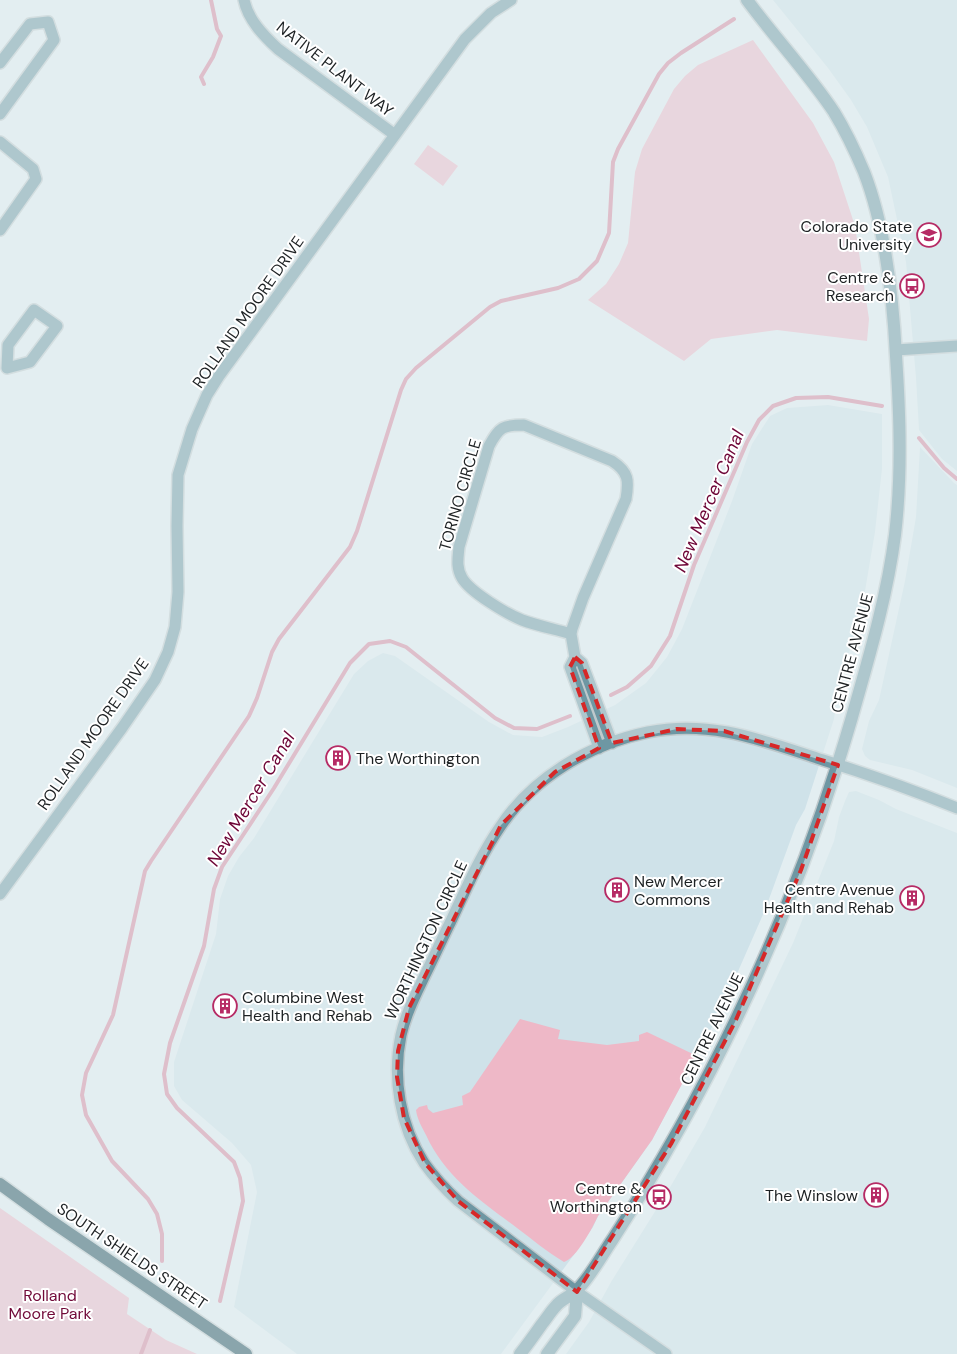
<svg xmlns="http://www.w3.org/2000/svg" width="957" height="1354" font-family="'DM Sans',sans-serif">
<rect width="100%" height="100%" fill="#e3eef1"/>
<!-- built -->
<path fill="#cfe2e9" d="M 773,0 L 957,0 L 957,471 L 942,459 L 919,430 L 916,378 L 906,262 L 888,177 L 867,127 L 851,100 L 828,68 Z
M 828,405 L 882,414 L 882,469 L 875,532 L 864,597 L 837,698 L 834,719 L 805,809 L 796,825 L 765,910 L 721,1010 L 652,1140 L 598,1216 L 593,1227 L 573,1256 L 501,1354 L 297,1354 L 234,1307 L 257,1192 L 251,1165 L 232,1143 L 182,1100 L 174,1086 L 174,1062 L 216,934 L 220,899 L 228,876 L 239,857 L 254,838 L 354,674 L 368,661 L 383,653 L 395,656 L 489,722 L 513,735 L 542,737 L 568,727 L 615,705 L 646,683 L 667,657 L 682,629 L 732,501 L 752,444 L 770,416 L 787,408 Z
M 920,447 L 954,483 L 957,485 L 957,788 L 912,770 L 870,760 L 865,756 L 862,749 L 869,721 L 879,700 L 905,581 L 916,517 Z
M 856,791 L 879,800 L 896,809 L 957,833 L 957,1354 L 566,1354 L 589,1322 L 611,1282 L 669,1189 L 705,1127 L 793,943 L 834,841 L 839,817 L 845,801 L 849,792 Z"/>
<!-- green -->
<path fill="#eeb8c7" d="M 753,40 L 813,123 L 834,162 L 855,226 L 869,319 L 867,341 L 777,330 L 711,339 L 684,361 L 588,300 L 606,284 L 619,264 L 628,243 L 635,172 L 642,149 L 674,89 L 685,76 L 698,65 Z
M 428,145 L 458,166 L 443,186 L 414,164 Z
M 520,1019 L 560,1030 L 558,1039 L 607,1045 L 639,1041 L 639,1035 L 647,1032 L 695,1055 L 695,1059 L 690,1069 L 652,1140 L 598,1216 C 593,1227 576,1259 564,1262 C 547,1252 532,1239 517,1228 C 481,1201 445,1177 426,1135 C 422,1127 417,1119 416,1110 L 419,1107 L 427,1105 L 428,1109 L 433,1113 L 463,1105 L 462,1096 L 470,1092 Z
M 0,1208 L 129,1298 L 127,1314 L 166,1340 L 197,1354 L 0,1354 Z"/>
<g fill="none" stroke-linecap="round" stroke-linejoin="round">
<!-- stream -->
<path stroke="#d8859e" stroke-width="4" d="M 204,84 L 201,77 L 213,57 L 221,36 L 217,29 L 211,0
M 919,438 L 944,468 L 957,479
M 611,695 L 627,687 L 651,666 L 670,636 L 694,565 L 747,442 L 759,420 L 773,406 L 796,398 L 828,397 L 882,406
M 162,1261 L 162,1234 L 157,1214 L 148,1199 L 112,1161 L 86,1115 L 82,1095 L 86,1073 L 113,1015 L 145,871 L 151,861 L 249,716 L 257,698 L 272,652 L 279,639 L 350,547 L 357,531 L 401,390 L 406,379 L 416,368 L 490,307 L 501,301 L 558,288 L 579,279 L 597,261 L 609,233 L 613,162 L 618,149 L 659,74 L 668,63 L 681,53 L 734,19
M 220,1301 L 243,1201 L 240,1178 L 234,1162 L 177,1108 L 167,1094 L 164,1074 L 170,1043 L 204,946 L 214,889 L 222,867 L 274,788 L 350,663 L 369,644 L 390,641 L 406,647 L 495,718 L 514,728 L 537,729 L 570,716
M 141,1354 L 150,1330"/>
<!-- minor casing -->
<g stroke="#bfc9cc" stroke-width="14">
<path id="minor" d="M 244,0 C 248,20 264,36 278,49 L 395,135
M 0,63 L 30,24 L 48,22 L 54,40 L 0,114
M 0,142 L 33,169 L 36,179 L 0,230
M 34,310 L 57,326 L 30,362 L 7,368 L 8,345 Z
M 896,350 L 957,346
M 571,634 C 555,629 538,626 522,620 C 507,614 470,592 462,578 C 456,568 458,558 459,547 L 489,446 C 499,427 503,425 524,425 L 612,461 C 629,472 629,481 626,499 L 583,598 L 572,629 L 571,634 L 575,657
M 599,748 L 570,667 L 575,657 L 582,663 L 612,743
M 0,894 L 122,728 L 155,680 L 168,652 L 175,627 L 178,592 L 177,526 L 178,475 L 192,429 L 207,395 L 219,376 L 465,39 L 491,13 L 511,0
M 666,1354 L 577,1292 L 458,1201 C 445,1189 434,1177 424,1163 C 400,1126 392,1078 401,1035 C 406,1013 416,994 425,975 C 434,957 442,939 451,921 C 466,889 480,856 500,827 C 533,777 590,744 648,732 C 711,719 764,741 823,760 C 868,774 913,790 957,808"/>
</g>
<!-- tertiary casing -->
<g stroke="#bfc9cc" stroke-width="15">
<path id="tertiary" d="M 520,1354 C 528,1344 535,1334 542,1324 C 547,1318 551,1311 556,1306 C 562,1298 573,1296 579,1288 C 592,1274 602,1255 613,1239 C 718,1076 798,903 852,717 C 869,657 887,597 895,535 C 902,475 900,416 896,356 C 893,298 885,226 864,172 C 856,153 845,130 834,112 C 808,73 775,38 747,0
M 547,1354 L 575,1316 L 577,1292"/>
</g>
<!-- primary casing -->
<g stroke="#bfc9cc" stroke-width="15">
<path id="primary" d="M 0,1184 L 48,1219 L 246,1354"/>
</g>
<!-- minor -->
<use href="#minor" stroke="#6e97a3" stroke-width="11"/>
<!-- tertiary -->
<use href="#tertiary" stroke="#6e97a3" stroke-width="12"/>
<!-- primary -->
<use href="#primary" stroke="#1e4c59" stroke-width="12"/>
</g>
<!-- marked area -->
<path d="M0 0H957V1354H0ZM 575,657 L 582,663 L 612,743 L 677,729 L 724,731 L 838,765 L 801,870 L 735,1022 L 671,1144 L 577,1292 L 458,1201 L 425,1163 L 404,1118 L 397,1077 L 398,1051 L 409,1008 L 501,825 L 555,772 L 599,748 L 570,667 Z" fill="#e3eef1" fill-opacity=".55" fill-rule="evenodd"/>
<path fill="none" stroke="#d62828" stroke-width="4" stroke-dasharray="10 6" stroke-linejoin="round" d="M 575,657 L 582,663 L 612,743 L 677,729 L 724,731 L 838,765 L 801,870 L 735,1022 L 671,1144 L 577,1292 L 458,1201 L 425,1163 L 404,1118 L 397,1077 L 398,1051 L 409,1008 L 501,825 L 555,772 L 599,748 L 570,667 Z"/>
<!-- icons -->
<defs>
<g id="university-ring" transform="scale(1.25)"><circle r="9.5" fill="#fff" stroke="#b62b65" stroke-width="1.5"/><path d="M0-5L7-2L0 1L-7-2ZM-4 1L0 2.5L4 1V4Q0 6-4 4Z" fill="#b62b65"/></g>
<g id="bus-ring" transform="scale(1.25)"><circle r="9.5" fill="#fff" stroke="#b62b65" stroke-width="1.5"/><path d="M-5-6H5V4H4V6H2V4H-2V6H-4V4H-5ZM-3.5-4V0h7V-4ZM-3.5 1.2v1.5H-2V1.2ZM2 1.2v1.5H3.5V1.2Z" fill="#b62b65"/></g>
<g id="building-ring" transform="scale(1.25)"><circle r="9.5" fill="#fff" stroke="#b62b65" stroke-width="1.5"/><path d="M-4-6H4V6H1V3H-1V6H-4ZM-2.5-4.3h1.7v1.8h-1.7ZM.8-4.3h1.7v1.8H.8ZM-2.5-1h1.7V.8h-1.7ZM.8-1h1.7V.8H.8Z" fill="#b62b65"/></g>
</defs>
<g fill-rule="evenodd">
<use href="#university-ring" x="929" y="235"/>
<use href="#bus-ring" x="912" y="286"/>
<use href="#building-ring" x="338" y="758"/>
<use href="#building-ring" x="617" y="890"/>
<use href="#building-ring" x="912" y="898"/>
<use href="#building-ring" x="225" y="1006"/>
<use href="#building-ring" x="876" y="1195"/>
<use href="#bus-ring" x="659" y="1197"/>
</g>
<g text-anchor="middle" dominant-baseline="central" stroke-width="4" stroke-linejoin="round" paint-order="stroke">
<!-- street labels -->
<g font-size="16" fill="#1d2123" stroke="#fff">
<text transform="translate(335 69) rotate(38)">NATIVE PLANT WAY</text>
<text transform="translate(248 312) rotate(-55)">ROLLAND MOORE DRIVE</text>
<text transform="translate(460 495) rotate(-74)">TORINO CIRCLE</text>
<text transform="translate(852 653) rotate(-75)">CENTRE AVENUE</text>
<text transform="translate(93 734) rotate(-55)">ROLLAND MOORE DRIVE</text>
<text transform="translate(426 940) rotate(-65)">WORTHINGTON CIRCLE</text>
<text transform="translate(712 1029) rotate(-64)">CENTRE AVENUE</text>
<text transform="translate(132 1256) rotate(34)">SOUTH SHIELDS STREET</text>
</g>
<!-- poi labels -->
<g font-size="16" fill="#1d2123" stroke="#fff" text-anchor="end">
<text x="912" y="226">Colorado State<tspan x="912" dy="18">University</tspan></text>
<text x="894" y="277">Centre &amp;<tspan x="894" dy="18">Research</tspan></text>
<text x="356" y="758" text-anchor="start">The Worthington</text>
<text x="634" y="881" text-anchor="start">New Mercer<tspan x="634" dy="18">Commons</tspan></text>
<text x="894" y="889">Centre Avenue<tspan x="894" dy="18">Health and Rehab</tspan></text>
<text x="242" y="997" text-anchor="start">Columbine West<tspan x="242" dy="18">Health and Rehab</tspan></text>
<text x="642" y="1188">Centre &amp;<tspan x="642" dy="18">Worthington</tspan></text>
<text x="858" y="1195">The Winslow</text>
</g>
<!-- park labels -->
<g font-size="16" fill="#710a39" stroke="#fff">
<text x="50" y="1295">Rolland<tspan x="50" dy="18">Moore Park</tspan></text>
</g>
<!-- water labels -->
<g font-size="18" font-style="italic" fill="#6e0637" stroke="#fff">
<text transform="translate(709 501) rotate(-67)">New Mercer Canal</text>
<text transform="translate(251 799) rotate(-59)">New Mercer Canal</text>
</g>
</g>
</svg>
